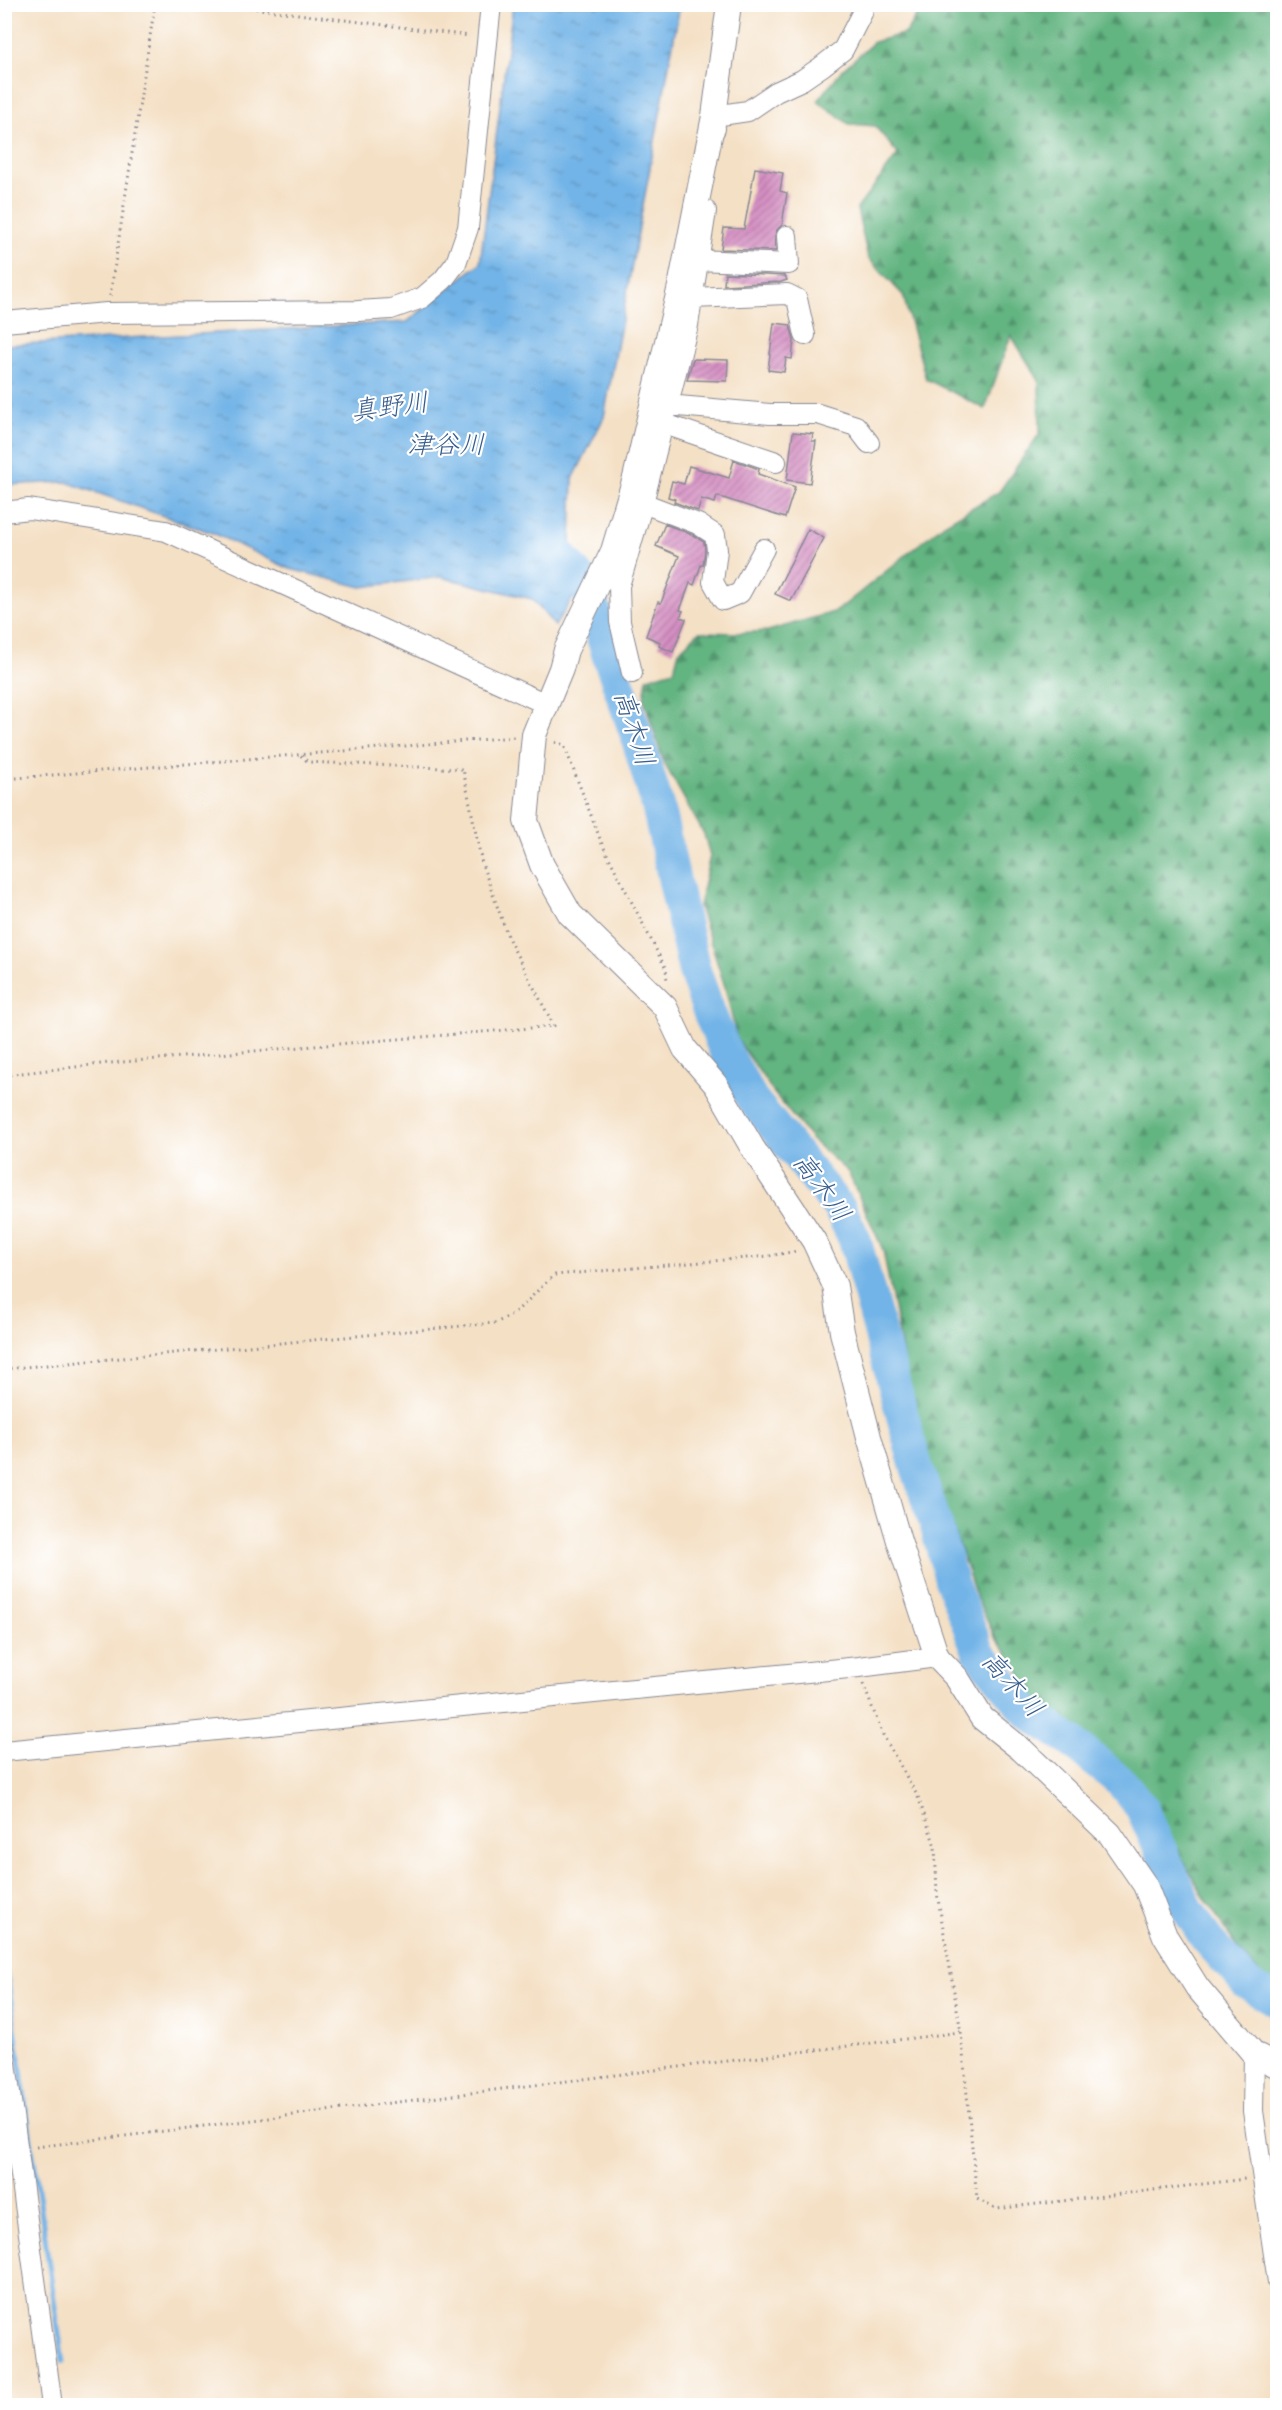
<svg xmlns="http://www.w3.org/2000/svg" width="1282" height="2410" font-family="'Indie Flower','Klee One',sans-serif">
<defs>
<pattern id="forest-firs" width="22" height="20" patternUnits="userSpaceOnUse" patternTransform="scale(1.5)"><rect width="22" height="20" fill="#62b480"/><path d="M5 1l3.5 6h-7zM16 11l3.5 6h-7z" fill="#50936c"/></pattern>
<pattern id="water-ripples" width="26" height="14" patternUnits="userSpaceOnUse" patternTransform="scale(1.5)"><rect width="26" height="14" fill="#72b4e7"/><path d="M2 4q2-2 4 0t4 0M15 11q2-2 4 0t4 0" fill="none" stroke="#5d93be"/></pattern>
<pattern id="building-hatch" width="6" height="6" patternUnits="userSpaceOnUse" patternTransform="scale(1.5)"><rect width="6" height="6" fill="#d58fc2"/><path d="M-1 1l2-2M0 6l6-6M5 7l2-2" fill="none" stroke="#ac75a1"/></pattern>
</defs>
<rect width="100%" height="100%" fill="#fff"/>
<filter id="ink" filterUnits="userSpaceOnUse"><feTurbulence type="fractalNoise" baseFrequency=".0167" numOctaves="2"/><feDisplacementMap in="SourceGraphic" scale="12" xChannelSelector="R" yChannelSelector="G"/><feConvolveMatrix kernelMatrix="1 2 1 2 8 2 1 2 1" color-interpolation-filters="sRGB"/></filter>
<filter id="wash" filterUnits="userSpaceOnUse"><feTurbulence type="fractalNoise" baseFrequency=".008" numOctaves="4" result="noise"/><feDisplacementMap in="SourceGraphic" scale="24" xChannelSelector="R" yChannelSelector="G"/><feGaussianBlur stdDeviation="1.35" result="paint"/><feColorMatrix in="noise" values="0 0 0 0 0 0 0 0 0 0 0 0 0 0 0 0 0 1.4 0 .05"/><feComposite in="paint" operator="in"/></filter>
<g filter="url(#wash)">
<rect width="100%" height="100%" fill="#f4e0c5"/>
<!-- forest -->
<path fill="url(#forest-firs)" stroke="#3e726f" stroke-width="1.5" d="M 923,5 L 1277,5 L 1277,1986 L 1267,1981 L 1239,1950 L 1201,1892 L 1165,1827 L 1123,1765 L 1068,1721 L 1032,1695 L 1016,1665 L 995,1637 L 977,1599 L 919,1426 L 906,1371 L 883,1250 L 848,1172 L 811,1139 L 774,1093 L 737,1039 L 725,987 L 699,906 L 710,856 L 704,834 L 664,763 L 644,699 L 647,678 L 674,670 L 679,651 L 699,632 L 738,633 L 768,631 L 837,611 L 944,524 L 999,492 L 1040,433 L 1039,381 L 1011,335 L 985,409 L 926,379 L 903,295 L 868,258 L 857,209 L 898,154 L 875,126 L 849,124 L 818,101 L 841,71 L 874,42 L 906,33 Z"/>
<!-- water -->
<path fill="url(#water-ripples)" stroke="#4672a2" stroke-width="1.5" d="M 513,5 L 680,5 L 604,417 L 573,479 L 571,544 L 581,585 L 555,626 L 532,599 L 441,577 L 362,587 L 290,569 L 213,533 L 66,482 L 5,485 L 5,345 L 407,322 L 480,263 Z"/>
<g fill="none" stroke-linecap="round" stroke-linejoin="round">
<!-- stream -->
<path stroke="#72b4e7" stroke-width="5" d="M 4,1954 L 63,2362"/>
<!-- river -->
<path stroke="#72b4e7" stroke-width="33" d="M 551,544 L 587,586 L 608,655 L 635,731 L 658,807 L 694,969 L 709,1012 L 726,1053 L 752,1099 L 840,1209 L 855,1240 L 915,1462 L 937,1528 L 951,1581 L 980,1655 L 1028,1712 L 1072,1742 L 1122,1783 L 1141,1807 L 1188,1910 L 1206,1938 L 1247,1984 L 1278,2002"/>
</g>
<g id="blocks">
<!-- building -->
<path fill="url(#building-hatch)" d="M 755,168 L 783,173 L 780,191 L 787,193 L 782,225 L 777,230 L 775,236 L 776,251 L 721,249 L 724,228 L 744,229 Z
M 725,273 L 785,276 L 787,280 L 781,282 L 724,285 Z
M 774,323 L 790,325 L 794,340 L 792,359 L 786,358 L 784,372 L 768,370 Z
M 693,359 L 728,360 L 727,381 L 687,380 Z
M 793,432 L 813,434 L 812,441 L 816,441 L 810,483 L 787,480 Z
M 734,460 L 759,469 L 758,474 L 795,487 L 785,518 L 717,496 L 715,503 L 701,499 L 698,511 L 674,502 L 675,499 L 668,497 L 672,481 L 684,484 L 689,466 L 729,478 Z
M 665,524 L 693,535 L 704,542 L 705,550 L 703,565 L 701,565 L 694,585 L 690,583 L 680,610 L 683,611 L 680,617 L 686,619 L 673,652 L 659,646 L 660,642 L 646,636 L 658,602 L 661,603 L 679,556 L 656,546 Z
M 808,529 L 824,538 L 791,601 L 775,594 Z"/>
</g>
</g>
<g filter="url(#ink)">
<use href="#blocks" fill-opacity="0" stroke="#888892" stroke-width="1.5"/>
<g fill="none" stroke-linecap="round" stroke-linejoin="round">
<!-- minor casing -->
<g stroke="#888892" stroke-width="22">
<path id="minor" d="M 715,129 L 714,116 L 748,111 L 776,92 L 802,80 L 821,67 L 843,50 L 862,13 L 864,4
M 698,260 L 789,264 L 787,236
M 692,298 L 787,294 L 797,299 L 805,335
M 4,322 L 107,313 L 358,311 L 391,309 L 422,298 L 443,280 L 456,263 L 468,228 L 491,4
M 667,405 L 770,414 L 818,414 L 856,426 L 869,443
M 662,423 L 776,462
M 643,503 L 698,524 L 715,535 L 717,550 L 713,582 L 723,600 L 740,593 L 764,549
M 4,512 L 29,509 L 166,531 L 546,704
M 632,673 L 620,622 L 619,586 L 643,503 L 688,325 L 706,211
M 4,1751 L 859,1667 L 937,1657
M 4,2048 L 52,2406
M 1254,2054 L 1253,2111 L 1278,2282"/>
</g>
<!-- tertiary casing -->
<g stroke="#888892" stroke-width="26">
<path id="tertiary" d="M 729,4 L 714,116 L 681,282 L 635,478 L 613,551 L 566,650 L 561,669 L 534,735 L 526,821 L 542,865 L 570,914 L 665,1007 L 685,1049 L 716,1085 L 752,1147 L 814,1241 L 835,1286 L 842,1332 L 869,1437 L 899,1541 L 937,1657 L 957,1678 L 982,1718 L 1022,1750 L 1110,1834 L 1145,1885 L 1165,1936 L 1197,1987 L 1254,2054 L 1278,2066"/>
</g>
<!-- path -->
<path stroke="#888892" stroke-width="3" stroke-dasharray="1.5 4.5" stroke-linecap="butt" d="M 220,4 L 470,36
M 110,296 L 155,4
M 555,742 L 564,745 L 602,844 L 666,969 L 667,980
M 4,779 L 514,737
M 4,1075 L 110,1063 L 554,1026 L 510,942 L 482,864 L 463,769 L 308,762 L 298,753
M 4,1369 L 494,1323 C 521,1314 533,1292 555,1275 L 769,1256 L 797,1251
M 863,1684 L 883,1735 L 918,1797 L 935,1846 L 937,1893 L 961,2032 L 977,2199 L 996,2209 L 1245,2179
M 36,2147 L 961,2032"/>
<!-- minor -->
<use href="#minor" stroke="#fff" stroke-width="20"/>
<!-- tertiary -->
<use href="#tertiary" stroke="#fff" stroke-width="24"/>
</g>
</g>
<g text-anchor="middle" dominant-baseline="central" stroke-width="4.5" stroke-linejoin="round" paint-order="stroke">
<!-- water labels -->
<g font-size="26" font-style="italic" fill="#395e8e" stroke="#fff">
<text transform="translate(390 409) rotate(-7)">真野川</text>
<text x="446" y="447">津谷川</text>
<text transform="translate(632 729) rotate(72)">高木川</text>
<text transform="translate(820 1189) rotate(54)">高木川</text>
<text transform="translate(1011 1686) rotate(48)">高木川</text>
</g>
</g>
<!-- margin -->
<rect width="1282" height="2410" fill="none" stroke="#fff" stroke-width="24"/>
</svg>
